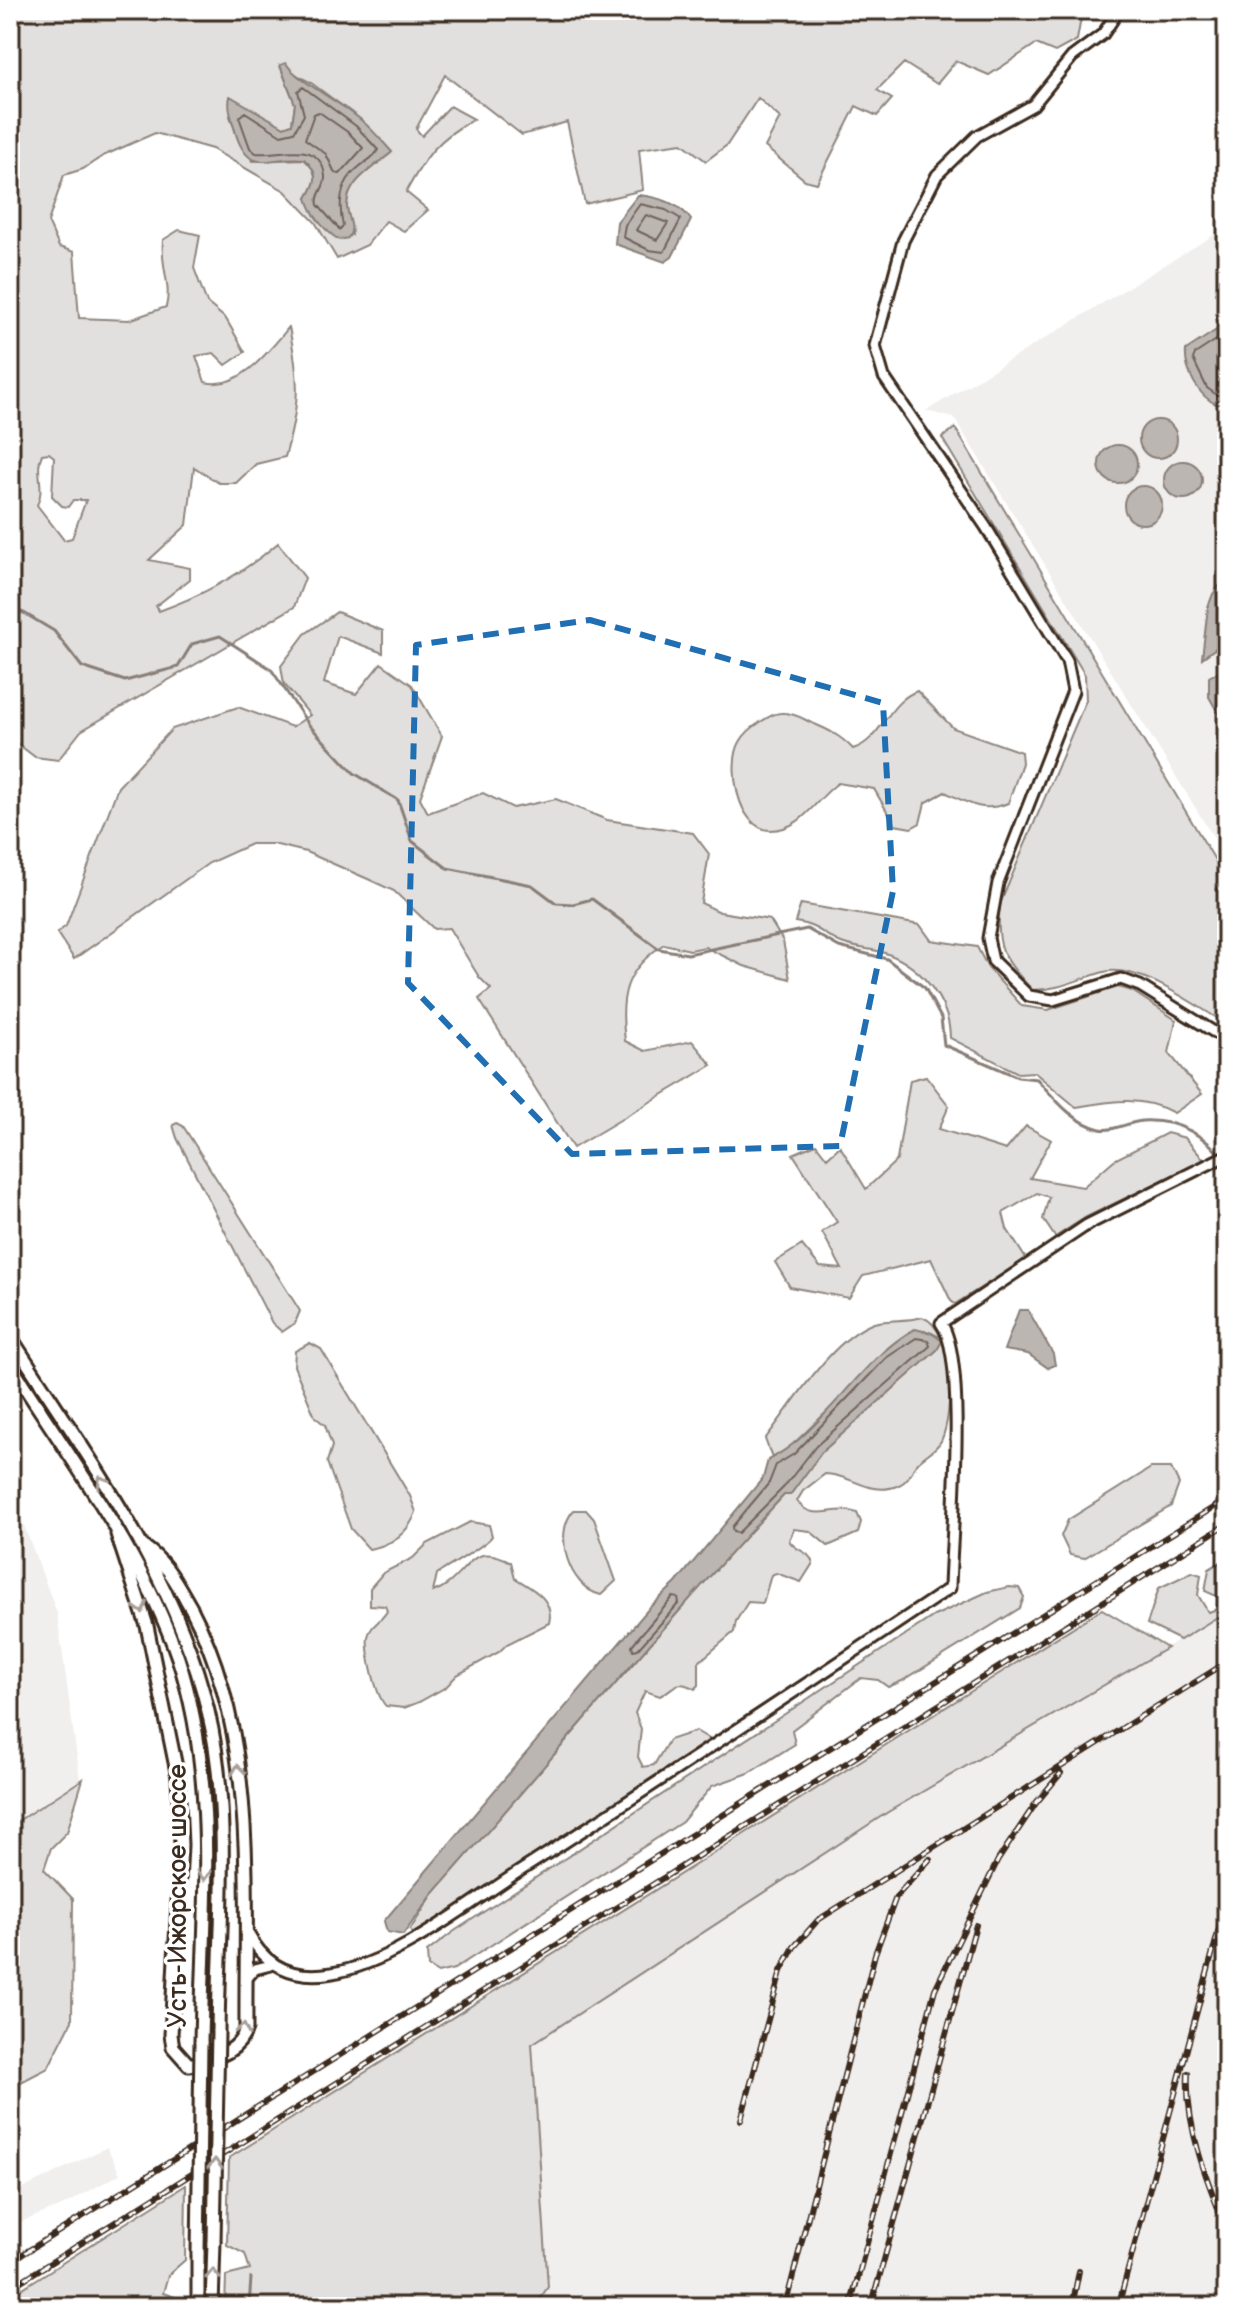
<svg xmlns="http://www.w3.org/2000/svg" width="1237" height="2317" font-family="'Balsamiq Sans',sans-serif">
<rect width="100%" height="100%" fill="#fff"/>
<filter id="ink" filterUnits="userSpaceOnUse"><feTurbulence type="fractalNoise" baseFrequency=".0125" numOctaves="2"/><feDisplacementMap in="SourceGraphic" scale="16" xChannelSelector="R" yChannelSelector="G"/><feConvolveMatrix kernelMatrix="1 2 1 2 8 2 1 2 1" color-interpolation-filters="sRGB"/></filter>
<g filter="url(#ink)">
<!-- built -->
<path fill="#f1efee" d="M 1227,227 L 1227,859 L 954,418 L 926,411 Z
M 10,1488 L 57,1613 L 80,1779 L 10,1825 Z
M 1227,1611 L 1227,2307 L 534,2307 L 548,2287 L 532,2044 L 888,1812 Z
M 107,2147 L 120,2174 L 62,2206 L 10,2226 L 10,2195 Z"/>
<!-- green -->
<path fill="#e2e0de" stroke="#8e857e" stroke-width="2" fill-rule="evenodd" d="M 10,10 L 1075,10 L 1081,18 L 1077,40 L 1055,52 L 1036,44 L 989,75 L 956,61 L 937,84 L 904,63 L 877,90 L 892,99 L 877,116 L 856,106 L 817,183 L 805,180 L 765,147 L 780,118 L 758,98 L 727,145 L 706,161 L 682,143 L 639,149 L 643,190 L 585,204 L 567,122 L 522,135 L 445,75 L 416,129 L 422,136 L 450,106 L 474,119 C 438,138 425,157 406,192 L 428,210 L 404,231 L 386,221 L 367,245 L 337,259 L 315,222 L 285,191 L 212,149 L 155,133 L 103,156 L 83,169 L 64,175 L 48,222 L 59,247 L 74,252 L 79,318 L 129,320 L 166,307 C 172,284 160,267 163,240 L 179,230 L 200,235 L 194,268 L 207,303 L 226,319 L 245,352 L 226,365 L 214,353 L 196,356 L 205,382 C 239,391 269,351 289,327 C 300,382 300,403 285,457 L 256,464 L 236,483 L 219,483 L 194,467 L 187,525 L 149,560 L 190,568 L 190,579 L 156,606 L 159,611 C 201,596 244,573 278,543 L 305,578 L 294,607 L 81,731 L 58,760 L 35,757 L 10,738 ZM 280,66 L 310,82 L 361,120 L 391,153 C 374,167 349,179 347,204 C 346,214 352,225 352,235 L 307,198 C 317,182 320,173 304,159 L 253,161 L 239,142 L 230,116 L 268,118 L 284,127 L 292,124 L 295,104 ZM 49,453 L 54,457 L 52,496 L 62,506 L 68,507 L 73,500 L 86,500 L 72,538 L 64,540 L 37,505 C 46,488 34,471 42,454 Z
M 955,428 L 1227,880 L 1227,1024 C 1197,1007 1139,963 1104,972 C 1078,979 1059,990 1032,990 C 1003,957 995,949 1000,904 L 1086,700 L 1085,675 L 942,438 Z
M 337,612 L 383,631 L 383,653 L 338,636 L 324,683 L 356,694 L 381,663 L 412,685 L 442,736 L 420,798 L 428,813 L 483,793 L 513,808 L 556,799 L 607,820 L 693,833 L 709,854 L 701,903 L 720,912 L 770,920 L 783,941 L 790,979 L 744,966 L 705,947 L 690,950 L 664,944 C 625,970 619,995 625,1041 L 645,1051 L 692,1041 L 712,1065 L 573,1148 L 479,999 L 491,989 L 479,977 L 449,928 L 434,929 L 394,891 L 368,879 L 306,852 L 273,844 L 251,844 L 209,863 L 74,959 L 57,933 L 66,926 L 118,787 L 172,729 L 238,707 L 292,727 L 310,715 L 284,684 L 281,666 L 305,634 Z
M 917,691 L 953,728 L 1021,752 L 1022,763 L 1008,803 C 983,813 969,804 945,792 L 925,803 L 920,823 L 911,828 L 895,825 L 874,789 L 838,783 C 815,799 803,830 770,830 C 737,829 727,764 740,742 C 744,734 754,726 762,721 C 769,717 775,712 784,713 C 795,713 803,719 812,723 C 829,730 841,736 853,749 C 882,740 887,702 917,691 Z
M 801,904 L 920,925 L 931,940 L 977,947 L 988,968 L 1022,1006 L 1048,1010 L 1118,987 L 1132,991 L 1176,1020 L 1169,1053 L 1202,1094 L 1174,1113 C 1141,1095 1112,1101 1076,1107 L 1034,1072 L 1018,1073 L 950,1038 C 950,1002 922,967 888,954 C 872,948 854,949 839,942 C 823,934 814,924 795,922 Z
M 926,1076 L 949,1106 L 939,1129 L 1006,1150 L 1026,1126 L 1051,1140 L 1030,1178 L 1083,1187 L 1114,1160 L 1167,1133 L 1185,1138 L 1204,1160 L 1086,1217 L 1055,1237 L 1043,1219 L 1049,1197 L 1037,1193 L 1003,1213 L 1007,1229 L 1026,1259 L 955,1304 L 951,1301 L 931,1259 L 863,1276 L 849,1298 L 790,1287 L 775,1262 L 802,1245 L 820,1267 L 842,1269 L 822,1232 L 837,1222 L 793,1154 L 816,1144 L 827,1158 L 840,1146 L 866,1189 L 897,1160 L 910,1080 Z
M 177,1123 L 183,1126 L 300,1311 L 295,1323 L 282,1332 L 272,1323 L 177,1138 L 173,1125 Z
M 922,1317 C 955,1328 954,1415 941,1441 C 936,1450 925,1455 918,1462 C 912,1469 909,1481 899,1485 C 870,1498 852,1474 825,1474 L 803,1491 L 797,1501 C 813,1524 835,1504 857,1513 L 861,1522 L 858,1533 L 828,1546 L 810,1531 L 794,1529 L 789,1540 C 794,1551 809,1550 813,1563 L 801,1582 L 776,1573 L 771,1575 L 763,1603 L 748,1602 L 736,1621 L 734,1632 L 699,1662 L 699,1685 L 695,1689 C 676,1678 675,1688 660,1696 L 645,1691 L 635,1713 L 641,1729 L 638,1757 L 643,1767 L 654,1765 L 669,1740 L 696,1731 L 711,1740 L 422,1933 L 412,1934 L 410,1930 L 433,1894 C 550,1761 664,1624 784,1495 L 790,1495 L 821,1452 L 933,1353 L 938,1336 L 927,1331 L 910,1332 L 788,1449 L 772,1458 L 765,1439 C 793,1404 832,1338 874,1323 C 884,1319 906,1322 922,1317 Z
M 310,1343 L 321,1349 L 410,1496 L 416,1512 C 408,1534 392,1545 369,1549 L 351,1529 L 327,1462 L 332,1446 L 325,1425 L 315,1417 L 294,1366 L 295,1351 Z
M 1151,1468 L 1171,1468 L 1179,1484 L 1171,1506 L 1084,1558 L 1070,1555 L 1061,1536 L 1068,1520 Z
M 574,1510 L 586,1510 L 594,1519 L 616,1581 L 601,1595 C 569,1588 552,1533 574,1510 Z
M 470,1522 L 489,1525 L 492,1536 C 488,1544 448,1567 437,1574 L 433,1592 C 470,1578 467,1538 511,1562 L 515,1578 C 531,1588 555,1599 549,1623 L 507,1644 L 499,1652 L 457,1675 L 446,1687 L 419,1702 L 404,1708 L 386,1706 C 376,1697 366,1651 368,1637 C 370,1625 382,1621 387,1611 L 385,1606 L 370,1605 L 370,1588 L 383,1573 L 413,1558 L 427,1544 Z
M 1227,1558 L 1227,1611 L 1180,1640 L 1147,1624 L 1159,1588 L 1192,1572 L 1201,1575 L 1198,1595 L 1208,1612 L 1215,1610 L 1221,1598 L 1205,1591 L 1209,1569 Z
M 1009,1587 L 1019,1588 L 1024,1597 L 1020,1608 L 902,1681 L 888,1687 L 878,1680 L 861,1678 L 792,1730 L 795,1744 L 749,1773 L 712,1786 L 682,1822 L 454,1969 L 438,1973 L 428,1967 L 427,1952 L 453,1932 L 934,1616 L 987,1592 Z
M 1102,1609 L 1167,1648 L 888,1812 L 532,2044 L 548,2287 L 534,2307 L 225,2307 L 226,2276 L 250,2270 L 245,2254 L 227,2245 L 229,2158 Z
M 83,1779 L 67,1832 L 51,1848 L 44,1869 L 73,1899 L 72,2021 L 48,2068 L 19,2083 L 10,2115 L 10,1826 Z
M 186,2185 L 185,2260 L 168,2275 L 163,2293 L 186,2301 L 186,2307 L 10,2307 L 10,2296 Z"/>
<!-- water -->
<path fill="#bcb6b3" stroke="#887e77" stroke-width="2" d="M 286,63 C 296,81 343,103 361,120 C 372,129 382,141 392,152 C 375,167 346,181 347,207 C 348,219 356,228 348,238 L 339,240 C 324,230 312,215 307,198 C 317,182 320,173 304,159 C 271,154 250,178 236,134 C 233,121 227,109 230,96 L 284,127 L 292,124 L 295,104 L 280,65 Z
M 638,195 C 657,197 680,203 691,220 L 672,257 L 665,262 L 615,244 L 617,222 Z
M 1227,323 L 1227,403 L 1218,405 C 1199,398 1184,370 1186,350 Z
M1139 439a19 19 0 1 1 38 0a19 19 0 1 1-38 0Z
M1099 464a19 19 0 1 1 38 0a19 19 0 1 1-38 0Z
M1164 480a19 19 0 1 1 38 0a19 19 0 1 1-38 0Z
M1124 505a19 19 0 1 1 38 0a19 19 0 1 1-38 0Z
M 1227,576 L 1227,640 L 1202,658 L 1208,607 L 1213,594 Z
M 1227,667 L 1227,728 L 1209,697 L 1209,677 Z
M 1019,1310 L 1028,1310 L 1053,1354 L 1055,1365 L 1048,1368 L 1028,1354 L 1004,1350 Z
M 915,1329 L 932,1333 L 942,1341 L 937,1350 L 822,1452 L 790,1495 L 784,1495 C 664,1624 550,1761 433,1894 L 403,1935 L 387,1932 L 384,1921 L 650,1607 L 676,1583 L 763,1478 L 768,1460 C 825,1432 857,1361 915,1329 Z"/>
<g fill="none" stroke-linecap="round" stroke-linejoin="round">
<!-- shore -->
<path stroke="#6f625a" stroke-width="2" d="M 303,87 L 356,126 L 378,150 C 374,158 366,161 359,167 C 340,182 338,204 343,226 L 340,230 L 318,205 C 315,194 326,188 325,176 C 320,137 279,156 256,153 L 250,148 L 239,117 L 245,112 L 281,135 L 294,132 L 304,115 L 298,91 Z
M 319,112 L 349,133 L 363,148 L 340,174 L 335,173 L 326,154 L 305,139 L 314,114 Z
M 640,204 L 666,210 L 681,219 L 664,252 L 649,250 L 623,237 L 625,225 Z
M 646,215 L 668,223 L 657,240 L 636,230 Z
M 1227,333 L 1195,354 L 1193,359 L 1207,388 L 1218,396 L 1227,396
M 916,1338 L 928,1340 L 930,1346 L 816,1446 L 784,1487 L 738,1533 L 733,1532 L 732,1527 L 769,1483 L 776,1465 L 794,1454 L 886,1358 Z
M 673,1597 L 678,1598 L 679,1603 L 638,1649 L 633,1650 L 632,1645 Z"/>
<!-- stream -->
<path stroke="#887e77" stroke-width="3" d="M 10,609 L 24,613 L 54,631 L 82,667 L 125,681 L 178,667 L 192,644 L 220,636 L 271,669 L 309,725 L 354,773 L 398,800 L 412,841 L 447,868 L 532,885 L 556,903 L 573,904 L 592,899 L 659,949 L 688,954 L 807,929 L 839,947 L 887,959 L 925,988 L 941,1018 L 944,1045 L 1018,1077 L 1037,1079 C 1055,1099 1072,1122 1100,1129 C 1112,1132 1129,1122 1142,1121 C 1178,1119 1209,1136 1227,1165
M 249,2307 L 251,2278"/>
<!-- minor casing -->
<g stroke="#3b2a1e" stroke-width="15">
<path id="minor" d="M 1119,10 L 1103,34 L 1072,57 L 1033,105 L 977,136 L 937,175 L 903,241 L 875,346 L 884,377 L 986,527 L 1067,661 L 1073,691 L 998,883 L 988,938 L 993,961 L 1029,996 L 1053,1000 L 1121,979 L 1140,986 L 1227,1040
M 248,1933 C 265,1966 294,1980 332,1973 C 396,1963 469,1903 523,1869 C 667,1777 808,1683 950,1588 C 951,1537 968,1359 941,1323 L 1087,1225 L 1227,1155
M 246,1979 L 255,1969 L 271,1965"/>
</g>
<!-- tertiary casing -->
<g stroke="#3b2a1e" stroke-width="17">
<path id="tertiary" d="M 10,1336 C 86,1455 175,1572 208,1711 C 232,1810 219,1930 218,2032
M 10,1364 C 69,1458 142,1552 178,1658 C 219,1781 203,1917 201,2043
M 117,1534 L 147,1626 L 178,1777 L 181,1845 L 171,2035 L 173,2047 L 189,2065 C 212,2058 238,2055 246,2029 C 245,1889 258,1735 191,1608 C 177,1584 167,1562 143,1546
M 198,2307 L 198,2253
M 212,2307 L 214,2242"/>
</g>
<!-- minor -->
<use href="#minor" stroke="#fff" stroke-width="9"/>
<!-- tertiary -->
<use href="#tertiary" stroke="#fff" stroke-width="11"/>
<!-- rail casing -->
<g stroke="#3b2a1e" stroke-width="6">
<path id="rail" d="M 1188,2073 C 1185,2126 1207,2182 1227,2230
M 741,2120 L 781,1971 L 794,1947 L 818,1920 L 1227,1662
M 10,2262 L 1227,1499
M 10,2288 L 1227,1524
M 785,2307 L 875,1954 L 896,1897 L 930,1859
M 850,2307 L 935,1989 L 998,1860 L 1036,1803 L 1061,1773
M 871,2307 L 976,1925
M 1072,2307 L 1079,2271
M 1118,2307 L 1227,1899"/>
</g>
<!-- rail -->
<use href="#rail" stroke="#fff" stroke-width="3" stroke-dasharray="9" stroke-linecap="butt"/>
<!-- tertiary-bridge casing -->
<g stroke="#3b2a1e" stroke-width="17" stroke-linecap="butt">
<path id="tertiary-bridge" d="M 214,2242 L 218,2032
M 198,2253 L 201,2043"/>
</g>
<!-- tertiary-bridge -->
<use href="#tertiary-bridge" stroke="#fff" stroke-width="11"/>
</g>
<!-- one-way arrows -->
<defs><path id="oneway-chevron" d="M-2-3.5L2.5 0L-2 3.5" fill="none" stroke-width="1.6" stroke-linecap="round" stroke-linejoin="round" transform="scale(2)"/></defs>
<g stroke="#a79f9a">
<use href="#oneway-chevron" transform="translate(102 1481) rotate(-121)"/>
<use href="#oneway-chevron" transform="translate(141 1608) rotate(72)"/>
<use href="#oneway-chevron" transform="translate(238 1770) rotate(-97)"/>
<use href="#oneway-chevron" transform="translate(204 1875) rotate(91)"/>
<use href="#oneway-chevron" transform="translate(243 2029) rotate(-78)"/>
<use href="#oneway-chevron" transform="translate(215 2164) rotate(-89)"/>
<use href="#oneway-chevron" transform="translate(213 2274) rotate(-89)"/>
</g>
</g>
<!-- marked area -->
<path fill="none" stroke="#1f6fb2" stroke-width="6" stroke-dasharray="16 10" stroke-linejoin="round" d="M 590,620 L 883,703 L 893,891 L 840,1146 L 572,1154 L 408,983 L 416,645 Z"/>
<g text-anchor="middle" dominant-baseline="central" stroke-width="7" stroke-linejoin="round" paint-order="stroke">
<!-- street labels -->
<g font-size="26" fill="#3b2a1e" stroke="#fff">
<text transform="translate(178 1896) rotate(-90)">Усть-Ижорское шоссе</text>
</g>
</g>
<!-- margin -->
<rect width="1237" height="2317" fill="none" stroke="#fff" stroke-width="40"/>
<rect x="20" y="20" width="1197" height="2277" fill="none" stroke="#3b2a1e" stroke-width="3" filter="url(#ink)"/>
</svg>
